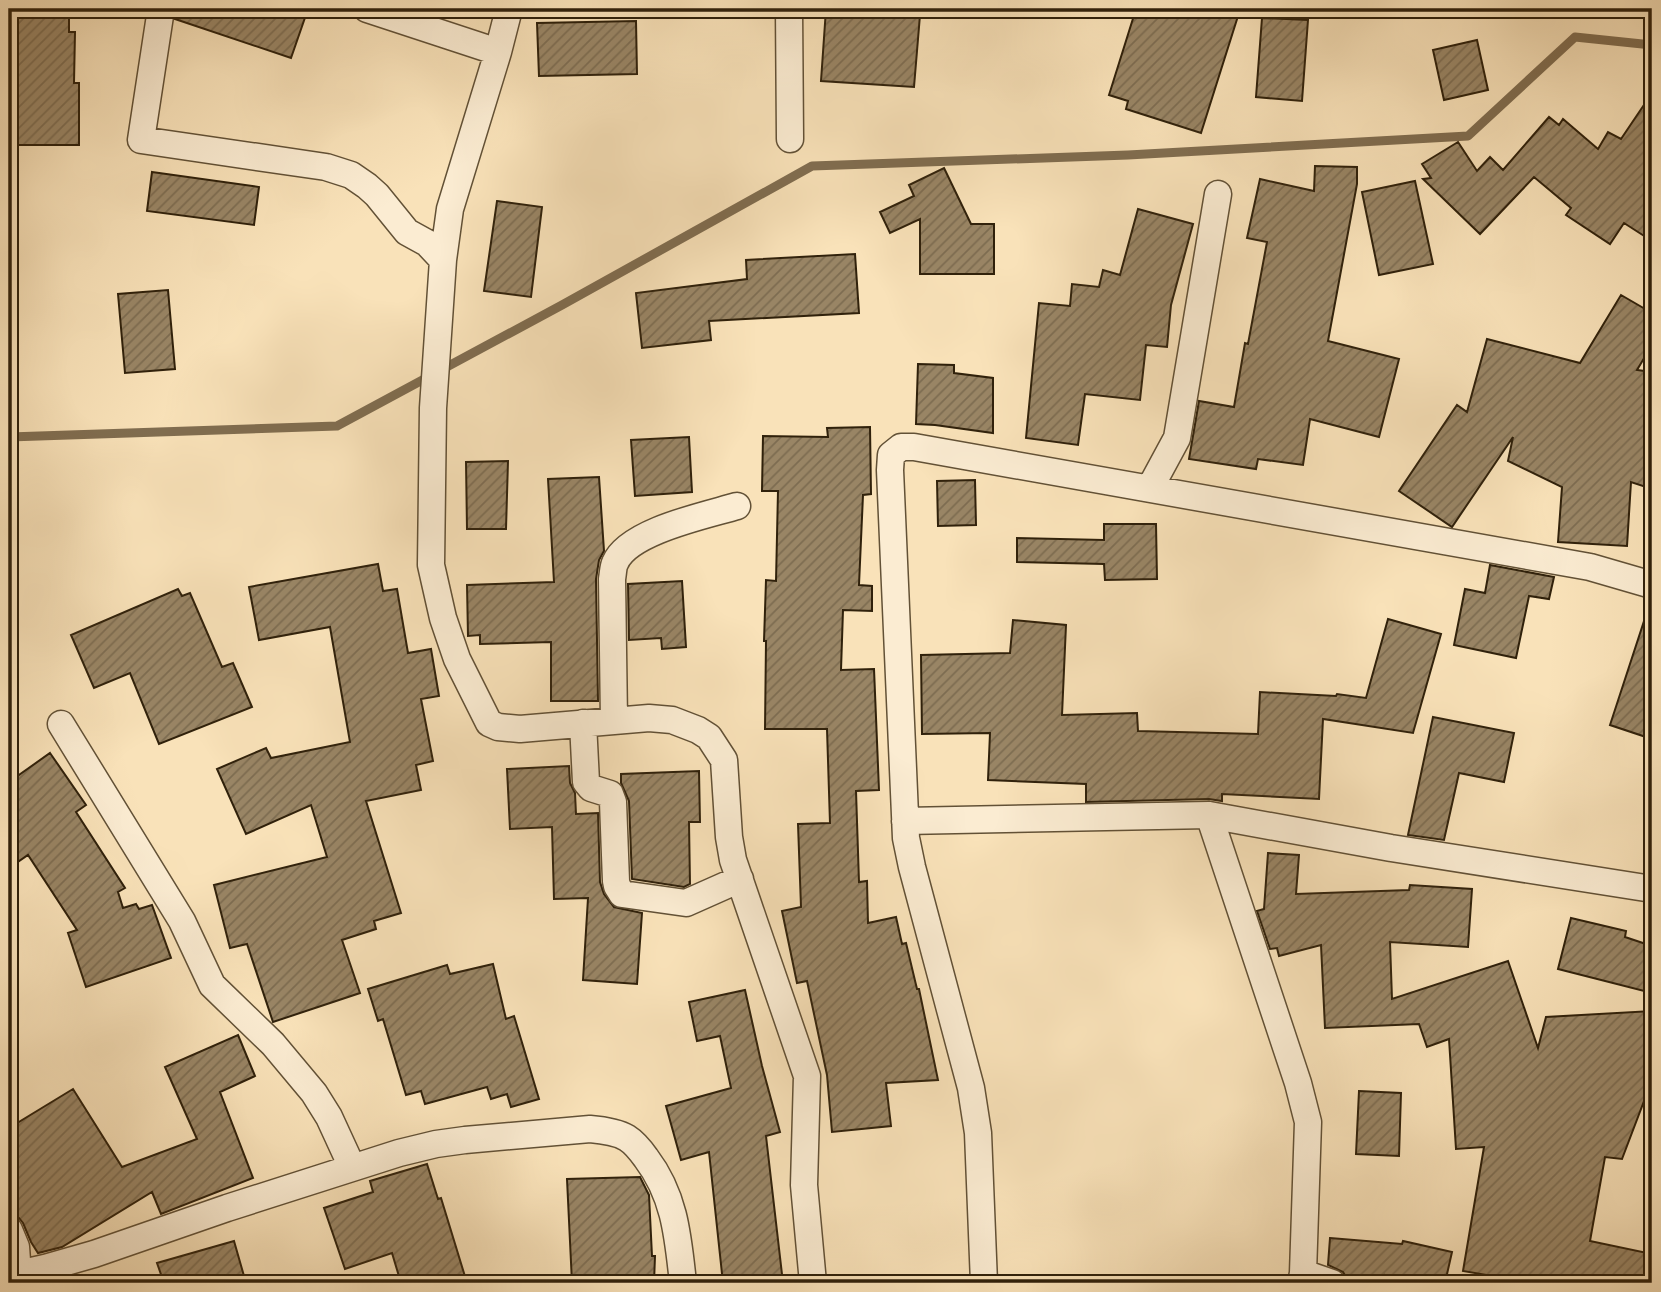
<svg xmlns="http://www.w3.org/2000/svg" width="1661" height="1292" font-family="Cardo,serif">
<defs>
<pattern id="building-hatch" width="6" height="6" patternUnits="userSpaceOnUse" patternTransform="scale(1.75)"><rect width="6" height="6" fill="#998565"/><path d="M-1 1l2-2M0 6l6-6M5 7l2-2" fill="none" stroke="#7d6c51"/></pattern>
</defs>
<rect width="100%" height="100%" fill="#f9e2b9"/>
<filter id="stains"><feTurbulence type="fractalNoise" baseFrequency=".00286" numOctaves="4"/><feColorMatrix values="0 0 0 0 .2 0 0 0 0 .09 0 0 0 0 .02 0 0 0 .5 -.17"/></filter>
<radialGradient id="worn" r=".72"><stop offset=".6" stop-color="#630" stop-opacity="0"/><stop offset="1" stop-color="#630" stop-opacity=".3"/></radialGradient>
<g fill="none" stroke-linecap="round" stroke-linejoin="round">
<!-- stream -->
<path stroke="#806d50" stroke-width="9" d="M 9,437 L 337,426 L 562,305 L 812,166 L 1128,155 L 1468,136 L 1575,37 L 1652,45"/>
</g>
<!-- building -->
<path fill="url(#building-hatch)" stroke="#30210b" stroke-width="2" d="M 9,9 L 35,9 L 35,14 L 69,15 L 69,32 L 75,32 L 74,83 L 79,83 L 79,145 L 9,145 Z
M 176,9 L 308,9 L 291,58 L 175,19 Z
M 826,9 L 920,15 L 914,87 L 821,81 Z
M 1136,9 L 1234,9 L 1231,16 L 1238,16 L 1201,133 L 1126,109 L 1128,101 L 1109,95 Z
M 1262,18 L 1308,20 L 1302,101 L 1256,97 Z
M 636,21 L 637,74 L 539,76 L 537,23 Z
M 1477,40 L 1488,90 L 1444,100 L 1433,50 Z
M 1652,93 L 1652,241 L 1624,223 L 1610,244 L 1566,215 L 1571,208 L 1534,177 L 1480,234 L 1423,179 L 1431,178 L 1422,164 L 1458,142 L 1477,171 L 1490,157 L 1503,170 L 1549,117 L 1559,125 L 1563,119 L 1598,149 L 1608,132 L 1621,139 Z
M 1315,166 L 1357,167 L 1357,184 L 1328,341 L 1399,359 L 1379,437 L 1310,419 L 1303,465 L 1258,459 L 1256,469 L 1189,459 L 1199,401 L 1234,407 L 1245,343 L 1248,344 L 1267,242 L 1247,238 L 1260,179 L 1314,191 Z
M 944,168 L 971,224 L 994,224 L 994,274 L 920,274 L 920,219 L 890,233 L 880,212 L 914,196 L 909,185 Z
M 152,172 L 259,187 L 254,225 L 147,211 Z
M 1415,181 L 1433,264 L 1379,275 L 1362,192 Z
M 497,201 L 542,207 L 531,297 L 484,291 Z
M 1138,209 L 1193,224 L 1171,305 L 1167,347 L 1146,345 L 1140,400 L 1085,394 L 1078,445 L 1026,438 L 1039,303 L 1070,306 L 1072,284 L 1099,287 L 1103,270 L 1120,275 Z
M 855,254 L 859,313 L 709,321 L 711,340 L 642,348 L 636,293 L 747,279 L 746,260 Z
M 168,290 L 175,369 L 125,373 L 118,294 Z
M 1621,295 L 1652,313 L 1652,345 L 1637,370 L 1652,372 L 1652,465 L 1646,487 L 1631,482 L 1627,546 L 1558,542 L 1562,487 L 1508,461 L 1513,437 L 1452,527 L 1399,491 L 1457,405 L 1467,412 L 1487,339 L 1580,363 Z
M 918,364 L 954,365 L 954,373 L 993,378 L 993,433 L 935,425 L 916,424 Z
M 870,427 L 871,494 L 863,495 L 859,585 L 872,586 L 872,611 L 843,610 L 841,670 L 874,669 L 879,790 L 856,791 L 859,882 L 867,881 L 868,923 L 896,917 L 902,944 L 906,943 L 917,989 L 919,989 L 938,1080 L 886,1083 L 891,1126 L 832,1132 L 827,1075 L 807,981 L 797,983 L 782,911 L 801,907 L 798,824 L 830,823 L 827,729 L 765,729 L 766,641 L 764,641 L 766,580 L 776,581 L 778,491 L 762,491 L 763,436 L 828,437 L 827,428 Z
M 689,437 L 692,492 L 635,496 L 631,440 Z
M 508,461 L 506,529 L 467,529 L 466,462 Z
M 599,477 L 604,551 L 599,560 L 596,579 L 598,701 L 551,701 L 551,642 L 480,644 L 480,635 L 468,636 L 467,585 L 554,582 L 548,479 Z
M 975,480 L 976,525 L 938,526 L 937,481 Z
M 1104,524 L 1156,524 L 1157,579 L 1105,580 L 1104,564 L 1017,562 L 1017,538 L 1104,540 Z
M 378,564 L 383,591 L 397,589 L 408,653 L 431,649 L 439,696 L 421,699 L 433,761 L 416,765 L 421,790 L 366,801 L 401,913 L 374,921 L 376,929 L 342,940 L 360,993 L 273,1022 L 247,944 L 230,948 L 214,885 L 327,857 L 311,805 L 246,834 L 217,769 L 266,748 L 271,758 L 350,742 L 330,627 L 259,640 L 249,587 Z
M 1490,565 L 1554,577 L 1549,599 L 1529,596 L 1516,658 L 1454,645 L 1465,589 L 1485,593 Z
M 682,581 L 686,647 L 662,649 L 661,638 L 629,640 L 628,584 Z
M 178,589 L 182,596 L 190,593 L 222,667 L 233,663 L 252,707 L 159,744 L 130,673 L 94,688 L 71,635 Z
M 1647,612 L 1652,613 L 1652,739 L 1610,725 Z
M 1388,619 L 1441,634 L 1413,733 L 1323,719 L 1319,799 L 1222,794 L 1222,801 L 1209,799 L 1086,802 L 1086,784 L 988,780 L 990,733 L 922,734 L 921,655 L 1010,653 L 1013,620 L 1066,625 L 1062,715 L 1137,713 L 1138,731 L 1258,734 L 1260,692 L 1336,696 L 1337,694 L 1366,698 Z
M 1433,717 L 1514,733 L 1504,782 L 1459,773 L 1444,840 L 1408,835 Z
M 50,753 L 86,805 L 76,812 L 125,888 L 118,892 L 123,908 L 136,904 L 139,909 L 152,905 L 171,958 L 86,987 L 68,933 L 77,930 L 28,855 L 9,868 L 9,782 Z
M 569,766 L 570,783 L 575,793 L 576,814 L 598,813 L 600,882 L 604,894 L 614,907 L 642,913 L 637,984 L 583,980 L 588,898 L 554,899 L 552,827 L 510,829 L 507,769 Z
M 699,771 L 700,822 L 689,822 L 690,884 L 684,887 L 632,879 L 629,801 L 621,783 L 621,774 Z
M 1268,853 L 1299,855 L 1296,894 L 1409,890 L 1410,885 L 1472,889 L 1468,947 L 1390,942 L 1392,999 L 1508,961 L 1538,1048 L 1546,1017 L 1652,1011 L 1652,1080 L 1622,1159 L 1605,1157 L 1590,1241 L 1652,1254 L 1652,1283 L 1533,1283 L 1463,1271 L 1484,1147 L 1456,1149 L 1449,1039 L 1427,1047 L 1419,1024 L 1325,1028 L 1321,945 L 1279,956 L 1277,948 L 1270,949 L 1257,911 L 1264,909 Z
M 1571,918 L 1626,931 L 1625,937 L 1652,946 L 1652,993 L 1558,969 Z
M 493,964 L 506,1019 L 514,1016 L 539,1099 L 511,1107 L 507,1094 L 491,1099 L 487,1087 L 425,1104 L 421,1091 L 406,1095 L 383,1019 L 378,1021 L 368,989 L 447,965 L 450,974 Z
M 745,990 L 762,1066 L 780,1132 L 766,1136 L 783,1283 L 723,1283 L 709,1152 L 681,1160 L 666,1106 L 731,1088 L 720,1036 L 697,1041 L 689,1002 Z
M 238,1035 L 255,1076 L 220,1092 L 253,1178 L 161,1214 L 152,1192 L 62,1247 L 38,1253 L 31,1242 L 23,1223 L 19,1218 L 15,1216 L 9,1206 L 9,1128 L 73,1089 L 122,1167 L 197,1139 L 165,1067 Z
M 1359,1091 L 1401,1093 L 1399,1156 L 1356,1154 Z
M 427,1164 L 438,1199 L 441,1198 L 467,1283 L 401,1283 L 392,1253 L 345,1269 L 324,1208 L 373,1192 L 370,1181 Z
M 640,1177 L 649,1195 L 652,1256 L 655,1256 L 654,1283 L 572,1283 L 567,1179 Z
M 1330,1238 L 1402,1244 L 1403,1241 L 1452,1252 L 1445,1283 L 1424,1283 L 1385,1275 L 1385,1280 L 1346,1277 L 1343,1272 L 1328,1265 Z
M 234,1241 L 246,1283 L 164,1283 L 157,1263 Z"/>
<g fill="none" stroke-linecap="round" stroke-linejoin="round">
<!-- street casing -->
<g stroke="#625136" stroke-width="29">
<path id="street" d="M 161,9 L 141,140 L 326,167 L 351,175 L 367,186 L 377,195 L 407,232 L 427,243 L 443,260
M 367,9 L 498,52
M 509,9 L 498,52 L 450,209 L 443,260 L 433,408 L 431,565 L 443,618 L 457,659 L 489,723 L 498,727 L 520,729 L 649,718 L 672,720 L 698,730 L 709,737 L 724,760 L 729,837 L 733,860 L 807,1076 L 804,1185 L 813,1283
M 789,9 L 790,139
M 1150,488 L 1177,438 L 1218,194
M 614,721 L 612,579 C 613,574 613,567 615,563 C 628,531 707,515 737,506
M 583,723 L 586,782 L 591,788 L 610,794 L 613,802 L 616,881 L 617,886 L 622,894 L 686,903 L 740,879
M 61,724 L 182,921 L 212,985 L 273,1044 L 314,1093 L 329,1117 L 352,1167
M 1209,815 L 1298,1083 L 1308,1122 L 1303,1273 L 1301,1283
M 905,821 L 1209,815 L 1391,848 L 1652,889
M 9,1230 L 16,1247 L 18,1274
M 1303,1273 L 1332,1283
M 9,1276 L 45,1268 L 94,1254 L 227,1208 L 399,1153 L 436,1144 L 465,1140 L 590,1129 C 602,1130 617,1132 627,1138 C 635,1143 641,1151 646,1158 C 675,1196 678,1237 683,1283
M 984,1283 L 978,1133 L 971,1088 L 912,867 L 906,838 L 890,470 L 891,455 L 901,447 L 914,447 L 1590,567 L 1652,585"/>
</g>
<!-- street -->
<use href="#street" stroke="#fbecd2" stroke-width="26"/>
</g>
<!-- margin -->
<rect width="1661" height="1292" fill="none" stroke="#f9e2b9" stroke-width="35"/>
<rect x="10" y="10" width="1640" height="1271" fill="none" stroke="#30210b" stroke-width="3.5"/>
<rect x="18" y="18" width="1626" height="1257" fill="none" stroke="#30210b" stroke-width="2"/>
<rect width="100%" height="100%" filter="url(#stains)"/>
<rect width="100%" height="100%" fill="url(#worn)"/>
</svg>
